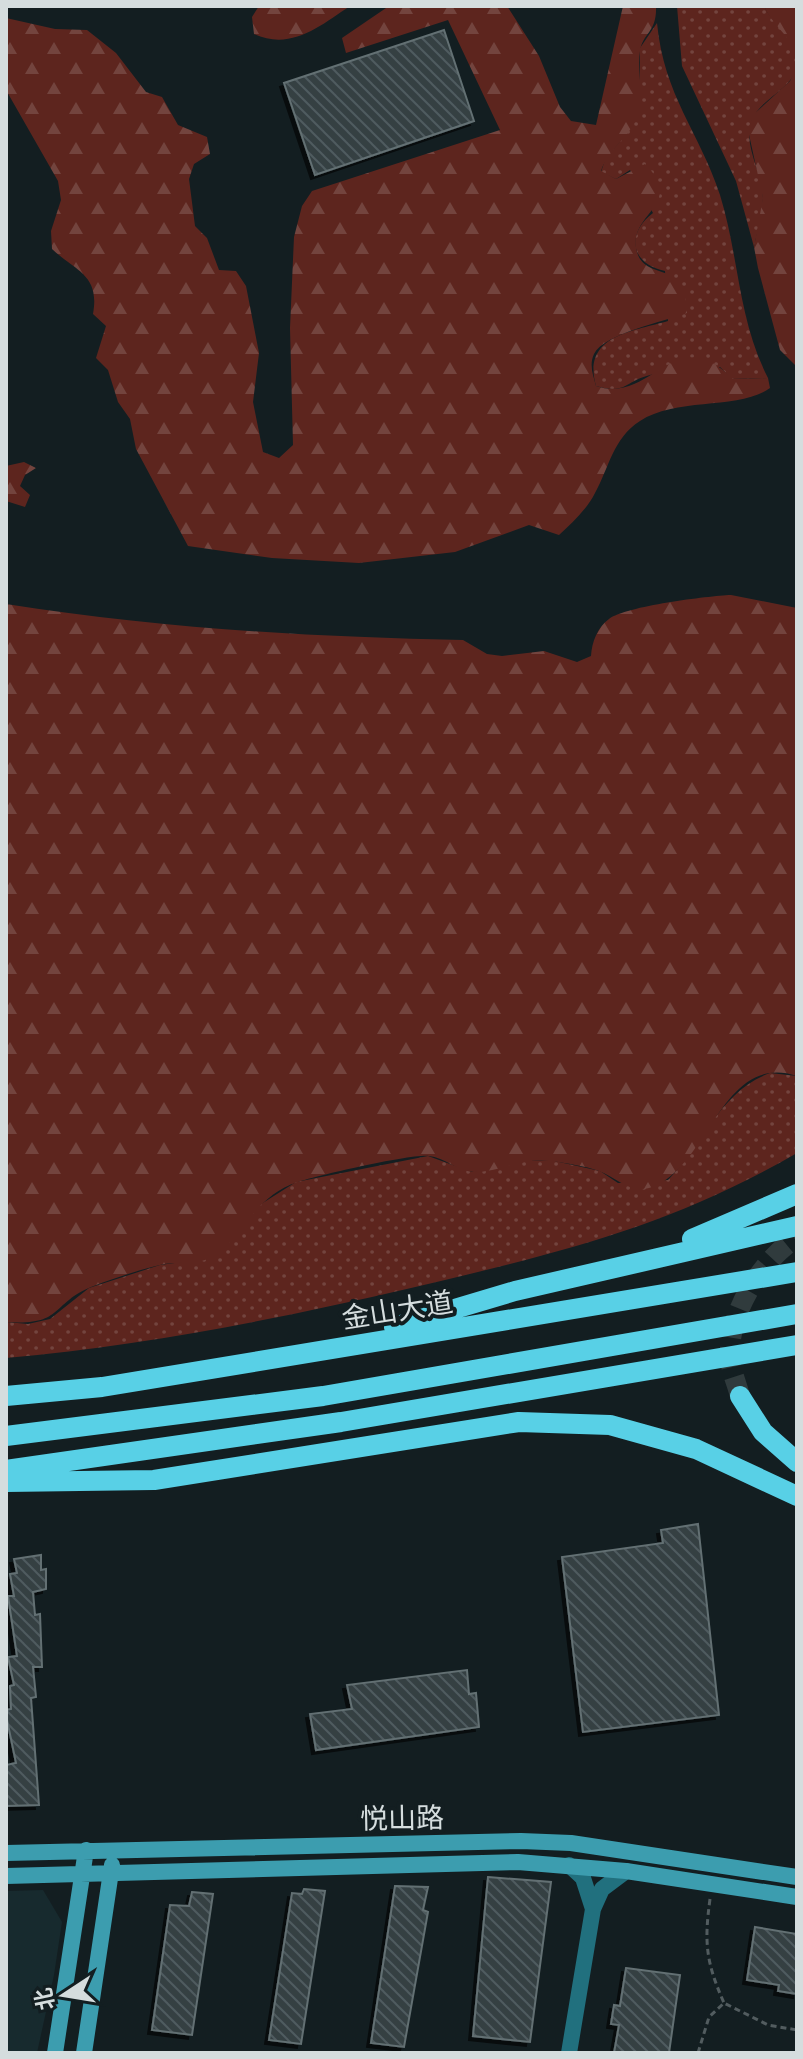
<svg xmlns="http://www.w3.org/2000/svg" width="803" height="2059" font-family="'Open Sans','Noto Sans SC',sans-serif">
<defs>
<pattern id="green-dots" width="8" height="8" patternUnits="userSpaceOnUse" patternTransform="scale(2)"><rect width="8" height="8" fill="#5d251e"/><path d="M2 2h.1M6 6h.1" fill="none" stroke="#73443e" stroke-width="1.8" stroke-linecap="round"/></pattern>
<pattern id="forest-firs" width="22" height="20" patternUnits="userSpaceOnUse" patternTransform="scale(2)"><rect width="22" height="20" fill="#5d251e"/><path d="M5 1l3.5 6h-7zM16 11l3.5 6h-7z" fill="#73443e"/></pattern>
<pattern id="building-back-hatch" width="6" height="6" patternUnits="userSpaceOnUse" patternTransform="scale(2)"><rect width="6" height="6" fill="#344043"/><path d="M-1 5l2 2M0 0l6 6M5-1l2 2" fill="none" stroke="#505b5e"/></pattern>
<filter id="shadow"><feDropShadow dx="-4" dy="4" stdDeviation="0" flood-color="#0009"/></filter>
</defs>
<rect width="100%" height="100%" fill="#131e21"/>
<!-- built -->
<path fill="#172a2e" d="M 43,1890 L 62,1922 L 54,1975 L 37,2053 L 6,2053 L 6,1891 Z"/>
<!-- green -->
<path fill="url(#green-dots)" d="M 677,6 L 764,6 C 772,24 795,37 797,57 C 801,87 761,96 752,120 C 742,146 763,172 763,198 C 763,213 757,232 754,247 L 736,181 L 682,66 Z
M 657,23 C 664,96 699,131 720,195 C 739,256 738,320 768,378 L 732,379 L 720,367 C 697,369 672,369 650,375 C 625,381 626,395 596,386 C 582,336 630,332 668,321 L 665,271 C 631,264 625,234 653,213 L 630,170 L 616,179 L 601,172 L 606,157 L 619,143 L 640,96 L 640,48 Z
M 770,1073 L 797,1076 L 797,1153 C 668,1228 554,1254 411,1288 C 278,1319 142,1346 6,1358 L 6,1322 L 28,1324 L 50,1319 L 89,1288 L 160,1265 L 182,1262 L 241,1225 L 258,1206 L 296,1182 L 428,1156 L 472,1172 L 525,1161 L 550,1160 L 600,1171 L 618,1183 L 668,1180 C 703,1144 720,1091 770,1073 Z"/>
<!-- forest -->
<path fill="url(#forest-firs)" d="M 259,6 L 350,6 C 320,26 291,51 254,34 L 252,17 Z
M 389,6 L 507,6 L 539,56 L 560,107 L 571,121 L 596,125 L 623,6 L 656,6 C 657,33 643,32 640,51 C 637,71 644,94 638,114 C 631,137 608,149 601,171 L 616,179 L 645,164 C 687,206 626,213 637,252 C 646,283 687,257 687,313 C 666,321 603,334 594,354 C 589,365 593,375 596,386 C 652,405 674,319 733,379 L 768,378 L 770,388 C 741,410 677,397 640,421 C 613,438 609,468 595,493 C 587,509 572,523 559,535 L 529,525 L 455,552 L 359,563 L 272,558 L 188,546 L 136,449 L 130,419 L 118,402 L 108,370 L 96,358 L 106,326 L 93,314 C 100,275 77,272 52,249 L 51,231 L 61,200 L 58,181 L 6,90 L 6,18 L 55,29 L 87,30 L 116,53 L 146,92 L 162,97 L 178,125 L 207,137 L 210,154 L 194,164 L 189,179 L 195,226 L 207,238 L 219,270 L 236,271 L 246,286 L 259,353 L 253,402 L 263,452 L 279,458 L 293,445 L 290,328 L 294,237 L 302,206 L 312,191 L 500,130 L 448,20 L 346,53 L 342,38 Z
M 764,6 L 797,6 L 797,56 C 791,36 772,25 764,6 Z
M 797,65 L 797,367 L 780,350 L 758,268 L 754,247 L 763,198 L 748,130 L 753,115 L 790,81 Z
M 24,462 L 36,468 L 25,475 L 20,486 L 30,495 L 25,507 L 6,501 L 6,466 Z
M 731,595 L 797,608 L 797,1076 C 720,1051 709,1171 649,1188 C 630,1193 615,1177 599,1171 C 585,1166 566,1163 551,1161 C 524,1157 500,1172 474,1172 C 459,1172 444,1157 429,1156 C 410,1154 320,1175 298,1182 C 252,1196 241,1243 208,1259 C 194,1265 175,1261 160,1265 C 138,1270 112,1279 91,1287 C 50,1304 64,1326 6,1322 L 6,604 C 158,628 309,637 463,640 L 487,654 L 502,656 L 544,651 L 577,662 L 591,656 C 592,642 597,628 609,619 C 626,606 708,596 731,595 Z"/>
<!-- building -->
<path fill="url(#building-back-hatch)" stroke="#637073" stroke-width="2" filter="url(#shadow)" d="M 444,30 L 474,121 L 315,175 L 284,83 Z
M 698,1524 L 719,1715 L 583,1732 L 562,1557 L 663,1543 L 661,1530 Z
M 41,1555 L 41,1570 L 46,1569 L 46,1589 L 33,1592 L 35,1615 L 40,1614 L 42,1667 L 33,1667 L 36,1697 L 31,1698 L 39,1805 L 6,1806 L 6,1765 L 16,1763 L 6,1715 L 6,1710 L 11,1709 L 10,1686 L 14,1685 L 8,1657 L 17,1656 L 8,1596 L 14,1596 L 10,1574 L 17,1573 L 14,1559 Z
M 467,1670 L 469,1694 L 476,1693 L 479,1727 L 316,1750 L 310,1714 L 352,1709 L 347,1685 Z
M 488,1877 L 551,1882 L 530,2042 L 473,2036 Z
M 395,1886 L 428,1887 L 423,1910 L 428,1912 L 404,2047 L 371,2043 Z
M 304,1889 L 325,1891 L 301,2044 L 269,2040 L 292,1893 L 302,1894 Z
M 192,1892 L 213,1894 L 192,2035 L 152,2030 L 170,1905 L 189,1906 Z
M 755,1927 L 797,1934 L 797,1994 L 778,1991 L 779,1985 L 747,1980 Z
M 626,1968 L 680,1975 L 669,2053 L 614,2053 L 619,2025 L 611,2024 L 614,2005 L 620,2006 Z"/>
<g fill="none" stroke-linecap="round" stroke-linejoin="round">
<!-- trunk-tunnel -->
<path stroke="#303b3d" stroke-width="20" stroke-dasharray="20 10" stroke-linecap="butt" d="M 740,1396 C 737,1384 731,1371 730,1359 C 727,1314 761,1261 797,1237"/>
<!-- path -->
<path stroke="#525c5f" stroke-width="3" stroke-dasharray="6 4" stroke-linecap="butt" d="M 710,1899 C 704,1943 706,1962 724,2003
M 698,2053 L 709,2017 L 724,2003 L 768,2025 L 797,2030"/>
<!-- tertiary -->
<path stroke="#21707e" stroke-width="16" d="M 569,1865 L 583,1878 L 593,1909
M 569,2053 L 593,1909 L 602,1889 L 626,1871"/>
<!-- secondary -->
<path stroke="#3c9daf" stroke-width="16" d="M 6,1853 L 521,1841 L 571,1843 L 797,1877
M 6,1876 L 518,1862 L 626,1871 L 797,1897
M 55,2053 L 86,1850
M 84,2053 L 112,1865"/>
<!-- trunk -->
<path stroke="#58d0e6" stroke-width="20" d="M 692,1239 L 797,1194
M 394,1327 L 515,1291 L 797,1226
M 6,1396 L 102,1387 L 797,1272
M 740,1396 L 763,1432 L 797,1462
M 6,1436 L 323,1396 L 797,1314
M 6,1470 L 341,1422 L 797,1345
M 6,1482 L 154,1480 L 519,1422 L 610,1425 L 696,1449 L 797,1496"/>
</g>
<g text-anchor="middle" dominant-baseline="central" stroke-width="8" stroke-linejoin="round" paint-order="stroke">
<!-- street labels -->
<g font-size="28" fill="#d5ddde" stroke="#131e21">
<text transform="translate(397 1309) rotate(-9)">金山大道</text>
<text transform="translate(402 1817) rotate(-1)">悦山路</text>
</g>
</g>
<!-- border -->
<rect width="803" height="2059" fill="none" stroke="#d5ddde" stroke-width="16"/>
<!-- north arrow -->
<g transform="translate(64 1995) rotate(258)" stroke="#131e21" stroke-width="6" paint-order="stroke">
<path d="M0-6L14 30L0 20L-14 30Z" fill="#d5ddde"/>
<text y="-12" font-size="22" font-weight="bold" text-anchor="middle" fill="#d5ddde">北</text>
</g>
</svg>
